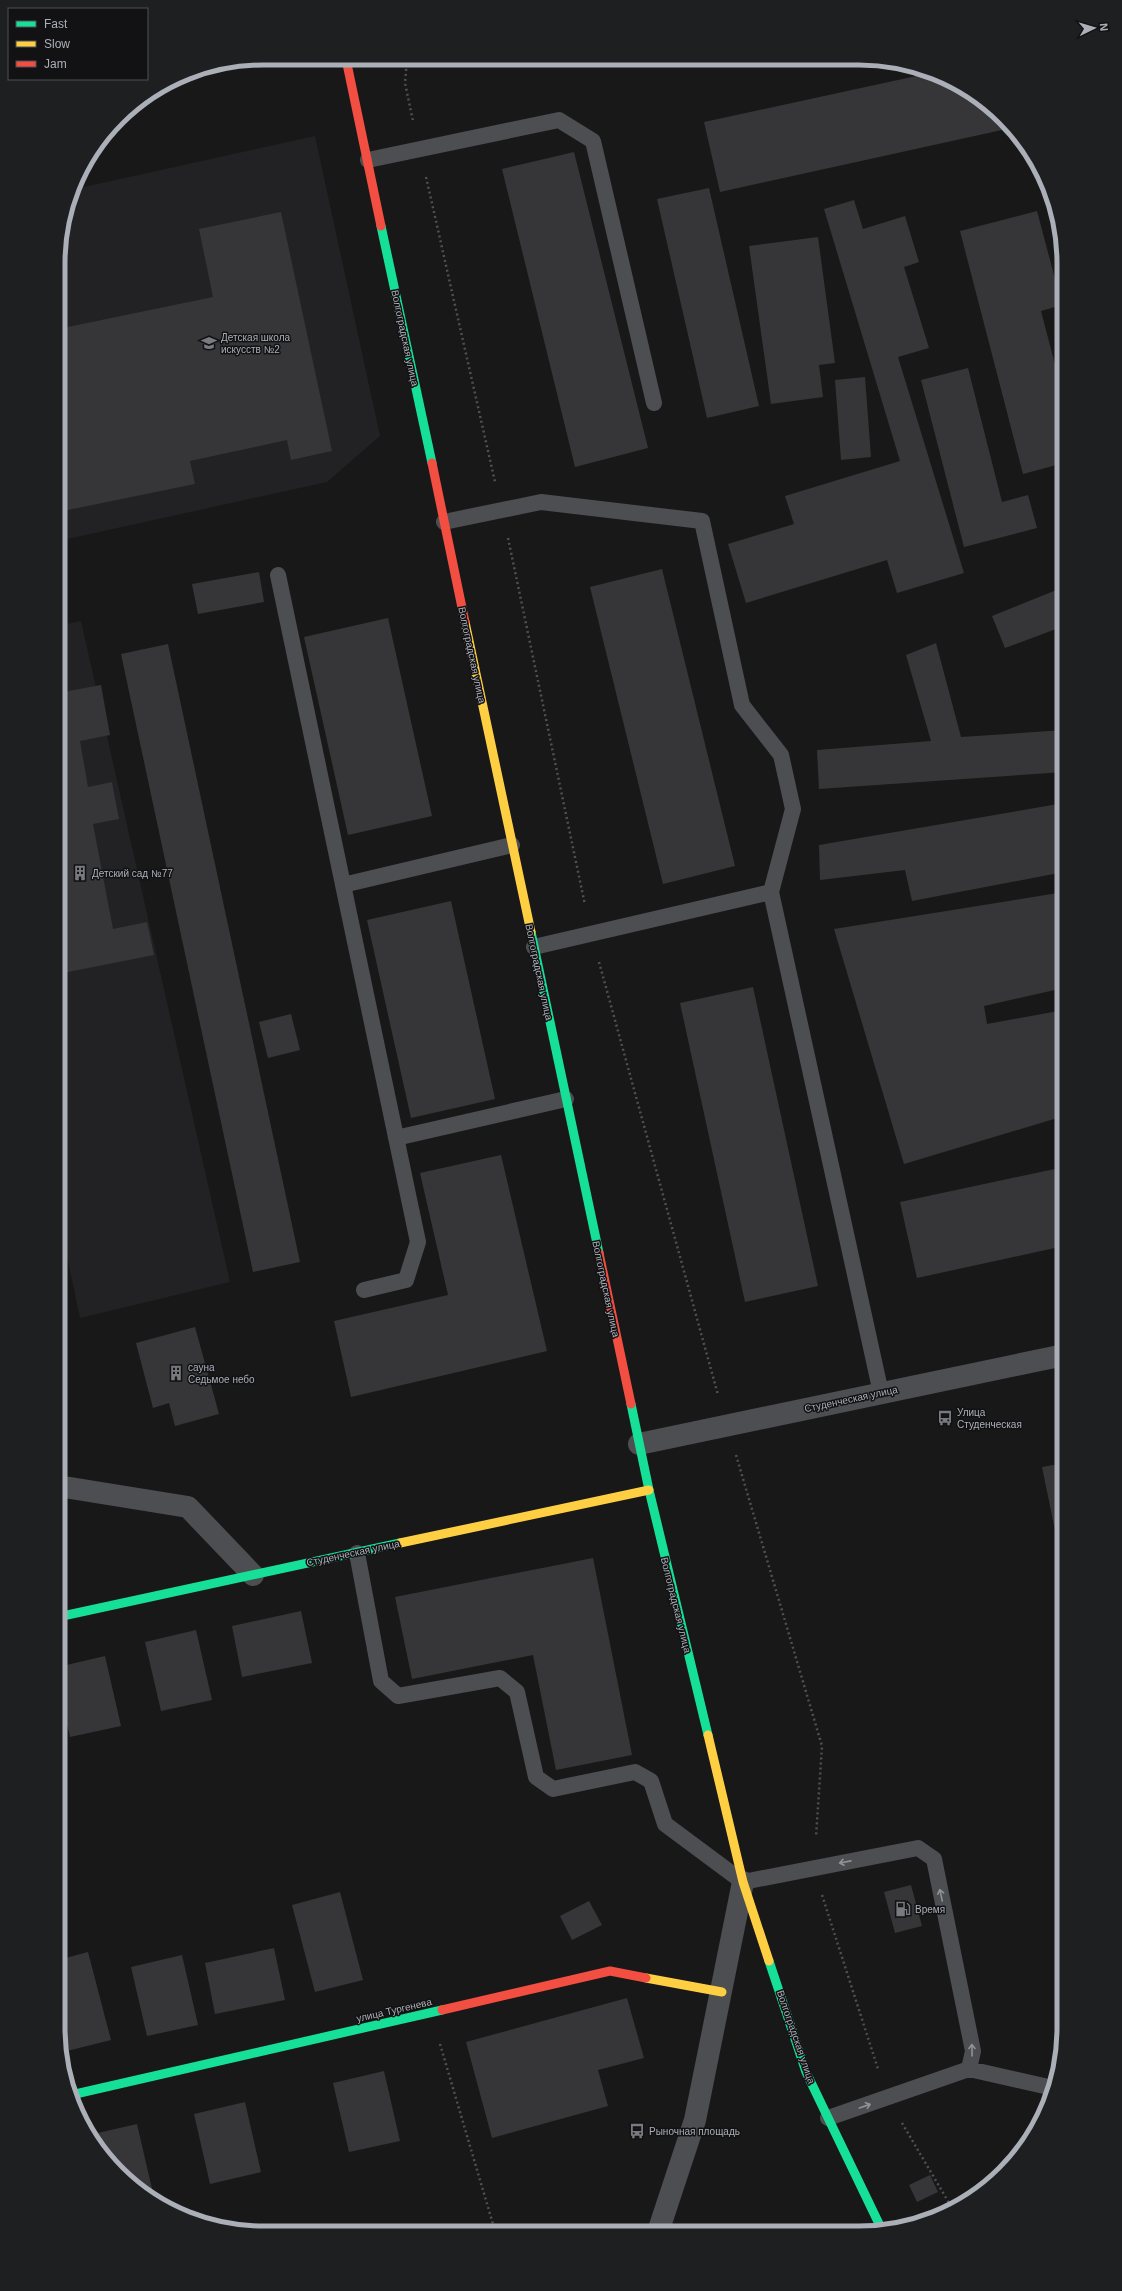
<svg xmlns="http://www.w3.org/2000/svg" width="1122" height="2291" font-family="Helvetica,sans-serif">
<rect width="100%" height="100%" fill="#181818"/>
<!-- built -->
<path fill="#222224" d="M 315,136 L 380,436 L 327,482 L 58,541 L 58,250 L 75,189 Z
M 81,621 L 230,1282 L 80,1318 L 58,1214 L 58,626 Z"/>
<!-- building -->
<path fill="#363638" d="M 930,73 L 950,79 L 994,109 L 1011,128 L 720,192 L 704,122 Z
M 574,152 L 648,448 L 575,467 L 502,169 Z
M 709,188 L 759,406 L 707,418 L 657,199 Z
M 854,200 L 863,229 L 905,216 L 919,262 L 904,267 L 929,348 L 898,357 L 964,573 L 897,593 L 887,560 L 746,603 L 728,544 L 794,524 L 785,496 L 900,461 L 824,209 Z
M 1037,211 L 1062,305 L 1041,311 L 1064,399 L 1064,463 L 1023,474 L 960,231 Z
M 281,212 L 332,451 L 291,460 L 287,440 L 190,461 L 195,484 L 58,512 L 58,329 L 213,297 L 199,229 Z
M 818,237 L 835,363 L 819,365 L 823,397 L 771,404 L 749,246 Z
M 968,368 L 1002,502 L 1028,495 L 1037,528 L 964,547 L 921,380 Z
M 865,377 L 871,457 L 841,460 L 835,380 Z
M 662,569 L 735,866 L 663,884 L 590,587 Z
M 259,572 L 264,602 L 198,614 L 192,584 Z
M 1064,587 L 1064,626 L 1005,648 L 992,616 Z
M 388,618 L 432,816 L 348,835 L 304,637 Z
M 936,643 L 961,737 L 1064,730 L 1064,772 L 819,789 L 817,750 L 931,741 L 906,655 Z
M 168,644 L 300,1262 L 253,1272 L 121,654 Z
M 101,685 L 110,735 L 80,741 L 88,787 L 112,782 L 119,819 L 93,824 L 113,929 L 147,922 L 154,955 L 58,974 L 58,693 Z
M 1064,803 L 1064,872 L 912,901 L 905,870 L 820,880 L 819,845 Z
M 1064,892 L 1064,988 L 984,1006 L 987,1024 L 1064,1010 L 1064,1116 L 904,1164 L 834,929 Z
M 451,901 L 495,1099 L 411,1118 L 367,920 Z
M 753,987 L 818,1286 L 745,1302 L 680,1003 Z
M 291,1014 L 300,1050 L 268,1058 L 259,1022 Z
M 501,1155 L 547,1351 L 351,1397 L 334,1321 L 448,1295 L 420,1173 Z
M 1064,1167 L 1064,1246 L 917,1278 L 900,1202 Z
M 195,1327 L 219,1414 L 175,1426 L 169,1403 L 153,1408 L 136,1343 Z
M 1064,1463 L 1064,1544 L 1058,1545 L 1042,1467 Z
M 593,1558 L 632,1755 L 556,1770 L 533,1655 L 412,1679 L 395,1597 Z
M 301,1611 L 312,1663 L 242,1677 L 232,1626 Z
M 196,1630 L 212,1700 L 161,1711 L 145,1642 Z
M 105,1656 L 121,1726 L 70,1737 L 58,1686 L 58,1667 Z
M 911,1885 L 922,1926 L 895,1933 L 884,1892 Z
M 340,1892 L 363,1980 L 315,1992 L 292,1905 Z
M 589,1901 L 602,1925 L 572,1940 L 560,1916 Z
M 274,1948 L 285,2000 L 215,2014 L 205,1963 Z
M 88,1952 L 111,2040 L 63,2052 L 58,2028 L 58,1960 Z
M 182,1955 L 198,2025 L 147,2036 L 131,1967 Z
M 627,1998 L 644,2058 L 598,2070 L 608,2106 L 492,2138 L 466,2042 Z
M 384,2071 L 400,2141 L 349,2152 L 333,2083 Z
M 245,2102 L 261,2172 L 210,2184 L 194,2114 Z
M 137,2124 L 153,2193 L 147,2194 L 128,2182 L 92,2142 L 89,2135 Z
M 930,2175 L 938,2192 L 917,2202 L 909,2185 Z"/>
<g fill="none" stroke-linecap="round" stroke-linejoin="round">
<!-- path -->
<path stroke="#4e5052" stroke-width="2.5" stroke-dasharray="2 3" stroke-linecap="butt" d="M 407,59 L 405,83 L 413,121
M 426,177 L 495,482
M 508,538 L 585,905
M 599,962 L 718,1395
M 736,1455 L 822,1746 L 816,1837
M 822,1895 L 878,2069
M 440,2044 L 495,2231
M 902,2123 L 952,2208"/>
<!-- lane -->
<path stroke="#4d4e51" stroke-width="16" d="M 368,160 L 559,120 L 593,141 L 654,403
M 444,522 L 541,502 L 702,521 L 742,705 L 781,755 L 793,809 L 771,892
M 278,575 L 418,1242 L 406,1280 L 364,1290
M 343,885 L 512,845
M 534,947 L 771,892 L 881,1393
M 396,1138 L 566,1099
M 357,1553 L 381,1681 L 398,1696 L 500,1678 L 517,1692 L 536,1777 L 553,1789 L 635,1772 L 651,1781 L 665,1824 L 743,1882 L 918,1848 L 934,1859 L 973,2051 L 969,2069 L 828,2118
M 969,2069 L 1053,2088"/>
<!-- street -->
<path stroke="#4d4e51" stroke-width="22" d="M 639,1444 L 1064,1355
M 58,1486 L 188,1507 L 253,1575
M 658,2232 L 695,2120 L 743,1882"/>
<!-- fast -->
<path stroke="#16e098" stroke-width="9" d="M 381,226 L 432,463
M 531,932 L 599,1253
M 631,1404 L 649,1490 L 708,1735
M 58,1617 L 400,1543
M 769,1961 L 806,2072 L 882,2230
M 71,2095 L 442,2010"/>
<!-- slow -->
<path stroke="#ffcf43" stroke-width="9" d="M 465,622 L 531,932
M 400,1543 L 649,1490
M 708,1735 L 743,1882 L 769,1961
M 646,1978 L 722,1992"/>
<!-- jam -->
<path stroke="#f24e42" stroke-width="9" d="M 346,59 L 381,226
M 432,463 L 465,622
M 599,1253 L 631,1404
M 442,2010 L 610,1971 L 646,1978"/>
</g>
<!-- one-way arrows -->
<defs><path id="oneway-shaft" d="M-6 0H5M1.5-3L5.5 0L1.5 3" fill="none" stroke-width="1.6" stroke-linecap="round" stroke-linejoin="round"/></defs>
<g stroke="#8f9299">
<use href="#oneway-shaft" transform="translate(845 1862) rotate(169)"/>
<use href="#oneway-shaft" transform="translate(941 1895) rotate(-102)"/>
<use href="#oneway-shaft" transform="translate(972 2050) rotate(-91)"/>
<use href="#oneway-shaft" transform="translate(865 2106) rotate(-19)"/>
</g>
<!-- icons -->
<defs>
<g id="school-bare" transform="scale(1.2)"><path d="M0-5L7-2L0 1L-7-2ZM-4 1L0 2.5L4 1V4Q0 6-4 4Z" fill="#787a80" stroke="#121214" stroke-width="2.5" paint-order="stroke"/></g>
<g id="building-bare" transform="scale(1.2)"><path d="M-4-6H4V6H1V3H-1V6H-4ZM-2.5-4.3h1.7v1.8h-1.7ZM.8-4.3h1.7v1.8H.8ZM-2.5-1h1.7V.8h-1.7ZM.8-1h1.7V.8H.8Z" fill="#787a80" stroke="#121214" stroke-width="2.5" paint-order="stroke"/></g>
<g id="bus-bare" transform="scale(1.2)"><path d="M-5-6H5V4H4V6H2V4H-2V6H-4V4H-5ZM-3.5-4V0h7V-4ZM-3.5 1.2v1.5H-2V1.2ZM2 1.2v1.5H3.5V1.2Z" fill="#787a80" stroke="#121214" stroke-width="2.5" paint-order="stroke"/></g>
<g id="fuel-bare" transform="scale(1.2)"><path d="M-5.5-6h7V0h2V4h1.3V-2.5L3-4.5l.8-.8L6-3V5H2.5V1h-1V6h-7ZM-4.2-4.7v3.2H.2V-4.7Z" fill="#787a80" stroke="#121214" stroke-width="2.5" paint-order="stroke"/></g>
</defs>
<g fill-rule="evenodd">
<use href="#school-bare" x="209" y="343"/>
<use href="#building-bare" x="80" y="873"/>
<use href="#building-bare" x="176" y="1373"/>
<use href="#bus-bare" x="945" y="1418"/>
<use href="#fuel-bare" x="903" y="1909"/>
<use href="#bus-bare" x="637" y="2131"/>
</g>
<g text-anchor="middle" dominant-baseline="central" stroke-width="3" stroke-linejoin="round" paint-order="stroke">
<!-- poi labels -->
<g font-size="10" fill="#abafb8" stroke="#121214" text-anchor="start">
<text x="221" y="337">Детская школа<tspan x="221" dy="12">искусств №2</tspan></text>
<text x="92" y="873">Детский сад №77</text>
<text x="188" y="1367">сауна<tspan x="188" dy="12">Седьмое небо</tspan></text>
<text x="957" y="1412">Улица<tspan x="957" dy="12">Студенческая</tspan></text>
<text x="915" y="1909">Время</text>
<text x="649" y="2131">Рыночная площадь</text>
</g>
<!-- street labels -->
<g font-size="10" fill="#abafb8" stroke="#121214">
<text transform="translate(405 338) rotate(78)">Волгоградская улица</text>
<text transform="translate(472 655) rotate(78)">Волгоградская улица</text>
<text transform="translate(539 972) rotate(78)">Волгоградская улица</text>
<text transform="translate(606 1289) rotate(78)">Волгоградская улица</text>
<text transform="translate(851 1399) rotate(-12)">Студенческая улица</text>
<text transform="translate(353 1553) rotate(-12)">Студенческая улица</text>
<text transform="translate(676 1605) rotate(76)">Волгоградская улица</text>
<text transform="translate(394 2010) rotate(-13)">улица Тургенева</text>
<text transform="translate(796 2037) rotate(71)">Волгоградская улица</text>
</g>
</g>
<!-- crop -->
<path d="M0 0H1122V2291H0ZM263 65H859A198 198 0 0 1 1057 263V2028A198 198 0 0 1 859 2226H263A198 198 0 0 1 65 2028V263A198 198 0 0 1 263 65Z" fill="#1e1f21" fill-rule="evenodd"/>
<path fill="none" stroke="#abafb8" stroke-width="5" d="M263 65H859A198 198 0 0 1 1057 263V2028A198 198 0 0 1 859 2226H263A198 198 0 0 1 65 2028V263A198 198 0 0 1 263 65Z"/>
<!-- legend -->
<rect x="8" y="8" width="140" height="72" fill="#121214" stroke="#4f5156"/>
<rect x="16" y="21" width="20" height="6" fill="#16e098" stroke="#4f5156"/>
<text x="44" y="28" font-size="12" fill="#abafb8">Fast</text>
<rect x="16" y="41" width="20" height="6" fill="#ffcf43" stroke="#4f5156"/>
<text x="44" y="48" font-size="12" fill="#abafb8">Slow</text>
<rect x="16" y="61" width="20" height="6" fill="#f24e42" stroke="#4f5156"/>
<text x="44" y="68" font-size="12" fill="#abafb8">Jam</text>
<!-- north arrow -->
<g transform="translate(1094 28) rotate(85)" stroke="#121214" stroke-width="3" paint-order="stroke">
<path d="M0-3L7 15L0 10L-7 15Z" fill="#abafb8"/>
<text y="-6" font-size="11" font-weight="bold" text-anchor="middle" fill="#abafb8">N</text>
</g>
</svg>
